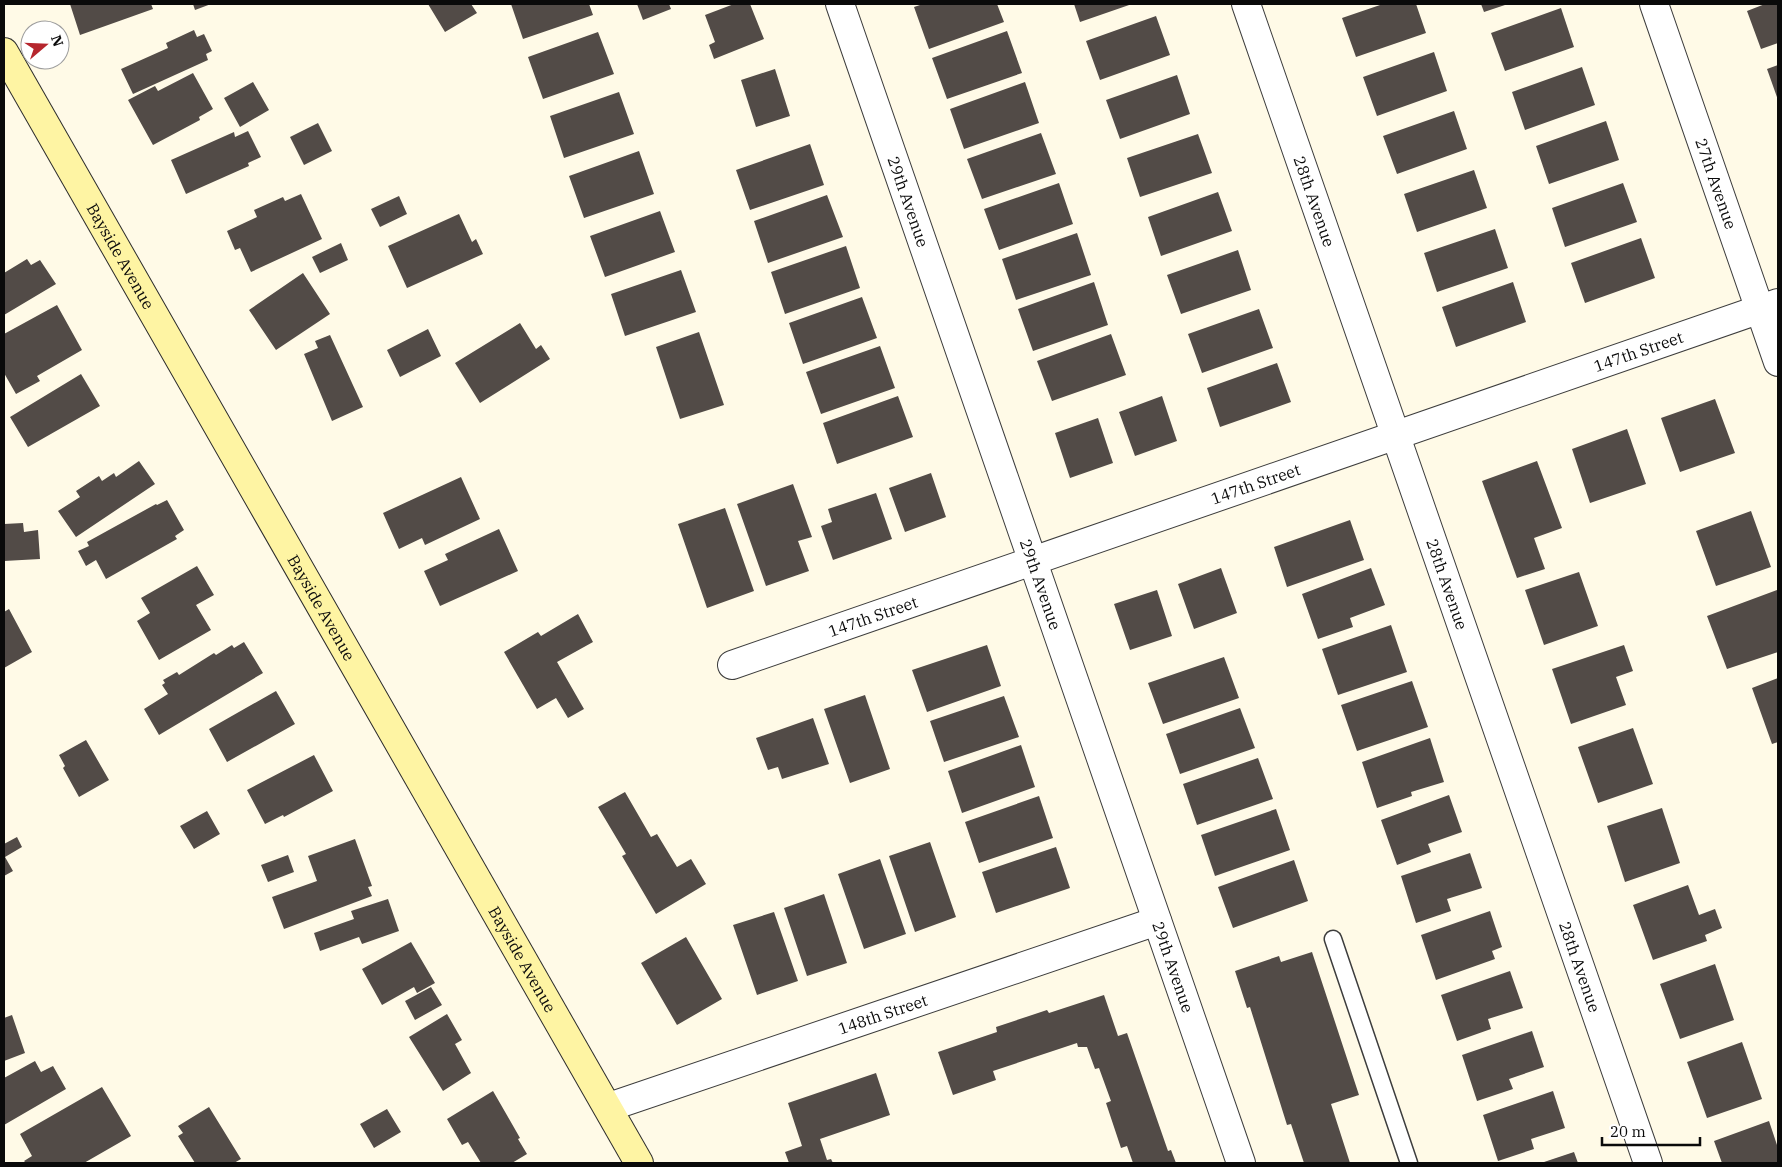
<svg xmlns="http://www.w3.org/2000/svg" width="1782" height="1167" font-family="'IBM Plex Serif',serif">
<rect width="100%" height="100%" fill="#fffae7"/>
<!-- building -->
<path fill="#524b47" d="M 70,4 L 151,4 L 153,9 L 80,35 Z
M 193,4 L 211,4 L 195,10 Z
M 428,4 L 471,4 L 477,13 L 445,32 Z
M 511,4 L 589,4 L 593,15 L 523,39 Z
M 637,4 L 669,4 L 671,9 L 643,20 Z
M 734,4 L 750,4 L 764,39 L 714,59 L 709,45 L 715,42 L 705,15 Z
M 923,4 L 997,4 L 1004,22 L 929,49 L 914,7 Z
M 1074,4 L 1132,4 L 1080,22 Z
M 1383,4 L 1416,4 L 1426,33 L 1356,57 L 1342,18 Z
M 1481,4 L 1508,4 L 1484,12 Z
M 1765,4 L 1778,4 L 1778,43 L 1761,49 L 1747,11 Z
M 1561,8 L 1574,47 L 1505,71 L 1491,33 Z
M 1156,16 L 1170,55 L 1100,80 L 1086,41 Z
M 194,30 L 197,37 L 204,34 L 212,51 L 206,54 L 208,60 L 133,94 L 121,69 L 168,48 L 166,43 Z
M 1007,31 L 1022,73 L 947,99 L 932,58 Z
M 598,32 L 614,74 L 543,99 L 528,57 Z
M 1434,52 L 1447,91 L 1377,116 L 1363,77 Z
M 1778,65 L 1778,100 L 1767,69 Z
M 1582,67 L 1595,105 L 1525,130 L 1512,92 Z
M 775,69 L 790,116 L 756,127 L 741,80 Z
M 193,73 L 213,109 L 199,117 L 200,120 L 153,145 L 128,100 L 155,86 L 158,91 Z
M 1177,75 L 1190,114 L 1120,139 L 1106,100 Z
M 253,82 L 269,110 L 240,127 L 224,98 Z
M 1025,82 L 1039,123 L 964,149 L 950,109 Z
M 619,92 L 634,134 L 564,158 L 550,116 Z
M 1454,111 L 1467,149 L 1397,174 L 1383,136 Z
M 1606,121 L 1619,160 L 1549,184 L 1536,146 Z
M 318,123 L 332,151 L 304,165 L 290,137 Z
M 248,131 L 261,157 L 248,163 L 249,166 L 186,194 L 171,160 L 234,132 L 235,137 Z
M 1041,133 L 1056,174 L 982,199 L 967,159 Z
M 1198,134 L 1212,173 L 1140,197 L 1127,158 Z
M 810,144 L 824,185 L 750,210 L 736,170 Z
M 639,151 L 654,194 L 584,218 L 569,176 Z
M 1474,170 L 1487,208 L 1417,232 L 1404,194 Z
M 1059,183 L 1073,224 L 999,250 L 984,209 Z
M 1623,183 L 1637,222 L 1565,247 L 1552,208 Z
M 1218,192 L 1232,231 L 1161,256 L 1148,217 Z
M 301,194 L 322,239 L 251,272 L 240,248 L 235,250 L 227,231 L 257,217 L 254,210 L 283,197 L 285,201 Z
M 827,195 L 843,237 L 768,263 L 754,221 Z
M 399,196 L 407,214 L 380,227 L 371,209 Z
M 660,211 L 675,252 L 605,277 L 590,236 Z
M 459,214 L 472,242 L 476,239 L 483,254 L 407,288 L 388,246 Z
M 1495,229 L 1508,268 L 1437,292 L 1424,253 Z
M 1077,233 L 1091,275 L 1016,300 L 1002,259 Z
M 1641,238 L 1655,278 L 1585,303 L 1571,263 Z
M 341,243 L 348,260 L 320,273 L 312,257 Z
M 846,246 L 860,288 L 785,314 L 771,272 Z
M 1238,250 L 1251,290 L 1181,314 L 1167,275 Z
M 27,259 L 31,265 L 40,260 L 56,284 L 4,315 L 4,273 Z
M 681,270 L 696,312 L 625,336 L 611,294 Z
M 303,273 L 330,314 L 276,350 L 249,310 Z
M 1094,282 L 1108,325 L 1033,351 L 1018,309 Z
M 1513,282 L 1526,322 L 1456,347 L 1442,307 Z
M 862,297 L 877,338 L 803,364 L 789,323 Z
M 57,305 L 82,350 L 37,376 L 40,381 L 16,394 L 4,373 L 4,334 Z
M 1259,309 L 1273,348 L 1202,373 L 1188,334 Z
M 520,323 L 536,349 L 541,345 L 550,359 L 480,403 L 455,363 Z
M 428,329 L 441,356 L 400,377 L 387,350 Z
M 699,332 L 724,405 L 680,419 L 656,347 Z
M 1111,334 L 1126,375 L 1052,401 L 1037,361 Z
M 330,335 L 363,407 L 332,421 L 304,354 L 318,348 L 315,341 Z
M 880,346 L 895,388 L 821,414 L 806,372 Z
M 1277,363 L 1291,402 L 1220,427 L 1207,388 Z
M 81,374 L 100,406 L 28,447 L 10,417 Z
M 898,396 L 913,437 L 837,464 L 823,423 Z
M 1162,396 L 1177,441 L 1135,456 L 1119,412 Z
M 1715,399 L 1735,453 L 1680,472 L 1661,418 Z
M 1098,418 L 1113,463 L 1070,478 L 1055,433 Z
M 1627,429 L 1646,484 L 1590,503 L 1572,449 Z
M 139,461 L 155,484 L 76,537 L 58,511 L 80,497 L 76,491 L 99,476 L 102,481 L 114,473 L 116,477 Z
M 1537,461 L 1562,528 L 1534,538 L 1545,569 L 1517,578 L 1482,481 Z
M 931,473 L 946,517 L 905,532 L 889,488 Z
M 461,477 L 480,519 L 425,545 L 422,538 L 399,549 L 383,513 Z
M 793,484 L 812,537 L 798,541 L 809,571 L 766,586 L 737,504 Z
M 876,493 L 892,539 L 833,560 L 821,526 L 832,522 L 828,509 Z
M 167,500 L 184,530 L 175,536 L 177,539 L 106,579 L 96,560 L 86,566 L 78,551 L 89,546 L 87,542 L 156,504 L 157,505 Z
M 725,508 L 754,591 L 707,608 L 678,524 Z
M 1751,511 L 1771,567 L 1716,586 L 1696,531 Z
M 1350,520 L 1364,560 L 1287,587 L 1274,547 Z
M 23,523 L 24,532 L 38,530 L 40,559 L 4,561 L 4,524 Z
M 499,529 L 518,571 L 440,606 L 424,571 L 448,560 L 445,554 Z
M 197,566 L 214,595 L 196,605 L 211,630 L 159,660 L 137,621 L 150,613 L 141,598 Z
M 1221,568 L 1237,613 L 1194,629 L 1178,584 Z
M 1371,568 L 1385,605 L 1350,618 L 1353,627 L 1318,639 L 1302,594 Z
M 1579,572 L 1598,626 L 1544,645 L 1525,590 Z
M 1157,590 L 1172,636 L 1130,650 L 1114,604 Z
M 1777,590 L 1778,652 L 1727,669 L 1707,616 Z
M 9,609 L 32,652 L 4,668 L 4,612 Z
M 578,614 L 593,642 L 557,662 L 584,709 L 568,718 L 556,698 L 537,709 L 504,652 L 538,632 L 541,636 Z
M 1391,625 L 1407,672 L 1338,695 L 1322,649 Z
M 244,642 L 263,673 L 159,735 L 144,709 L 168,694 L 162,685 L 165,683 L 163,680 L 177,672 L 179,675 L 214,653 L 216,655 L 232,645 L 234,648 Z
M 987,645 L 1001,686 L 927,712 L 912,670 Z
M 1624,645 L 1633,671 L 1616,677 L 1626,705 L 1571,724 L 1552,669 Z
M 1224,657 L 1239,698 L 1163,724 L 1148,683 Z
M 1778,678 L 1778,742 L 1772,744 L 1752,688 Z
M 1412,681 L 1428,727 L 1357,751 L 1341,705 Z
M 276,691 L 295,724 L 227,762 L 209,729 Z
M 865,695 L 890,769 L 850,783 L 824,709 Z
M 1004,696 L 1019,737 L 944,762 L 930,721 Z
M 1240,708 L 1255,748 L 1180,774 L 1166,734 Z
M 813,718 L 829,764 L 782,779 L 778,767 L 768,770 L 756,738 Z
M 1633,728 L 1653,784 L 1598,803 L 1578,747 Z
M 1430,738 L 1444,782 L 1411,792 L 1412,796 L 1377,808 L 1362,762 Z
M 86,740 L 109,780 L 79,797 L 63,768 L 65,766 L 59,755 Z
M 1021,745 L 1035,787 L 962,813 L 948,771 Z
M 314,755 L 333,791 L 284,817 L 283,815 L 265,824 L 247,790 Z
M 1258,758 L 1273,799 L 1197,825 L 1183,784 Z
M 625,792 L 651,837 L 657,834 L 677,867 L 691,859 L 706,884 L 656,914 L 622,856 L 626,854 L 598,807 Z
M 1449,795 L 1462,832 L 1428,844 L 1431,852 L 1397,865 L 1381,820 Z
M 1039,796 L 1053,838 L 979,863 L 965,822 Z
M 1662,808 L 1680,863 L 1625,882 L 1607,826 Z
M 1276,809 L 1290,850 L 1215,876 L 1201,835 Z
M 207,811 L 220,834 L 194,849 L 180,826 Z
M 17,837 L 22,847 L 5,857 L 13,871 L 4,876 L 4,844 Z
M 355,839 L 372,886 L 368,887 L 372,896 L 284,929 L 272,897 L 317,881 L 308,856 Z
M 930,842 L 956,917 L 915,932 L 889,856 Z
M 1056,847 L 1070,888 L 996,913 L 982,872 Z
M 1470,853 L 1482,888 L 1447,899 L 1451,911 L 1416,923 L 1401,876 Z
M 288,855 L 294,872 L 268,882 L 261,865 Z
M 880,859 L 906,934 L 864,949 L 838,874 Z
M 1294,860 L 1308,901 L 1233,928 L 1218,887 Z
M 1688,885 L 1699,915 L 1715,909 L 1722,928 L 1705,935 L 1707,941 L 1653,960 L 1633,905 Z
M 824,894 L 847,963 L 807,976 L 784,908 Z
M 388,899 L 399,931 L 362,944 L 359,937 L 320,951 L 314,933 L 354,919 L 351,911 Z
M 1490,911 L 1502,947 L 1492,951 L 1495,959 L 1436,980 L 1421,935 Z
M 774,912 L 798,981 L 757,995 L 733,925 Z
M 686,937 L 722,999 L 677,1025 L 641,963 Z
M 411,942 L 435,983 L 417,993 L 414,987 L 382,1005 L 362,969 Z
M 1312,952 L 1359,1095 L 1331,1104 L 1350,1163 L 1304,1163 L 1291,1124 L 1287,1125 L 1250,1007 L 1247,1008 L 1235,971 L 1279,956 L 1281,962 Z
M 1715,964 L 1734,1020 L 1680,1039 L 1660,984 Z
M 1510,971 L 1523,1008 L 1488,1019 L 1491,1029 L 1457,1041 L 1441,995 Z
M 431,987 L 442,1005 L 415,1020 L 405,1001 Z
M 1104,995 L 1118,1036 L 1127,1033 L 1168,1151 L 1171,1150 L 1176,1163 L 1133,1163 L 1127,1146 L 1121,1148 L 1106,1103 L 1111,1101 L 1099,1068 L 1095,1069 L 1087,1047 L 1078,1047 L 1077,1043 L 993,1071 L 996,1080 L 953,1095 L 938,1052 L 997,1032 L 996,1027 L 1047,1010 L 1049,1013 Z
M 447,1014 L 462,1040 L 455,1044 L 471,1073 L 443,1091 L 409,1037 Z
M 12,1015 L 25,1053 L 4,1061 L 4,1018 Z
M 1532,1031 L 1544,1067 L 1509,1079 L 1513,1089 L 1477,1101 L 1462,1055 Z
M 1742,1042 L 1762,1099 L 1707,1118 L 1687,1062 Z
M 35,1061 L 41,1072 L 53,1066 L 66,1089 L 4,1125 L 4,1078 Z
M 876,1073 L 890,1115 L 820,1139 L 827,1160 L 831,1159 L 833,1163 L 789,1163 L 785,1152 L 802,1146 L 788,1103 Z
M 102,1087 L 131,1136 L 84,1163 L 26,1163 L 24,1161 L 32,1156 L 20,1134 Z
M 493,1091 L 520,1138 L 518,1139 L 527,1154 L 512,1163 L 481,1163 L 468,1142 L 462,1145 L 447,1119 Z
M 1553,1091 L 1565,1128 L 1531,1139 L 1534,1149 L 1498,1161 L 1483,1115 Z
M 209,1107 L 241,1159 L 234,1163 L 195,1163 L 178,1136 L 183,1133 L 178,1126 Z
M 387,1109 L 401,1132 L 374,1148 L 360,1124 Z
M 1769,1121 L 1778,1148 L 1778,1163 L 1722,1163 L 1714,1141 Z
M 1574,1152 L 1578,1163 L 1541,1163 Z"/>
<g fill="none" stroke-linecap="round" stroke-linejoin="round">
<!-- lane casing -->
<g stroke="#3d3d3d" stroke-width="19">
<path id="lane" d="M 1333,939 L 1409,1163"/>
</g>
<!-- street casing -->
<g stroke="#3d3d3d" stroke-width="30">
<g id="street">
<path id="s1" d="M 840,4 L 1241,1163"/>
<path id="s2" d="M 1246,4 L 1648,1163"/>
<path id="s3" d="M 1654,4 L 1778,362"/>
<path id="s4" d="M 732,665 L 1778,303"/>
<path id="s5" d="M 609,1107 L 1157,921"/>
</g>
</g>
<!-- secondary casing -->
<g stroke="#2c2c2c" stroke-width="30">
<g id="secondary">
<path id="s6" d="M 4,52 L 639,1163"/>
</g>
</g>
<!-- lane -->
<use href="#lane" stroke="#fff" stroke-width="16"/>
<!-- street -->
<use href="#street" stroke="#fff" stroke-width="28"/>
<!-- secondary -->
<use href="#secondary" stroke="#fef4a3" stroke-width="28"/>
</g>
<g text-anchor="middle" dominant-baseline="central" stroke-width="5" stroke-linejoin="round" paint-order="stroke">
<!-- street labels -->
<g font-size="16" fill="#0a0a0a" stroke="#fff">
<text stroke="none"><textPath href="#s3" startOffset="190">27th Avenue</textPath></text>
<text stroke="none"><textPath href="#s1" startOffset="209">29th Avenue</textPath></text>
<text stroke="none"><textPath href="#s2" startOffset="209">28th Avenue</textPath></text>
<text stroke="none"><textPath href="#s6" startOffset="235">Bayside Avenue</textPath></text>
<text stroke="none"><textPath href="#s4" startOffset="959">147th Street</textPath></text>
<text stroke="none"><textPath href="#s4" startOffset="554">147th Street</textPath></text>
<text stroke="none"><textPath href="#s1" startOffset="614">29th Avenue</textPath></text>
<text stroke="none"><textPath href="#s2" startOffset="614">28th Avenue</textPath></text>
<text stroke="none"><textPath href="#s6" startOffset="640">Bayside Avenue</textPath></text>
<text stroke="none"><textPath href="#s4" startOffset="149">147th Street</textPath></text>
<text stroke="none"><textPath href="#s6" startOffset="1045">Bayside Avenue</textPath></text>
<text stroke="none"><textPath href="#s1" startOffset="1019">29th Avenue</textPath></text>
<text stroke="none"><textPath href="#s2" startOffset="1019">28th Avenue</textPath></text>
<text stroke="none"><textPath href="#s5" startOffset="289">148th Street</textPath></text>
</g>
</g>
<!-- border -->
<rect width="1782" height="1167" fill="none" stroke="#0a0a0a" stroke-width="10"/>
<!-- north arrow -->
<g transform="translate(45 45) rotate(71)"><circle r="24" fill="#ffffff" stroke="#9d9d9d"/>
<path d="M0-4L9 19L0 12L-9 19Z" fill="#b6262d"/>
<text y="-8" font-size="14" font-weight="bold" text-anchor="middle" fill="#0a0a0a">N</text>
</g>
<!-- scale -->
<path d="M1602 1137v8h98v-8" fill="none" stroke="#0a0a0a" stroke-width="2.5"/>
<text x="1610" y="1137" font-size="15" fill="#0a0a0a" stroke="#ffffff" stroke-width="4" paint-order="stroke">20 m</text>
</svg>
